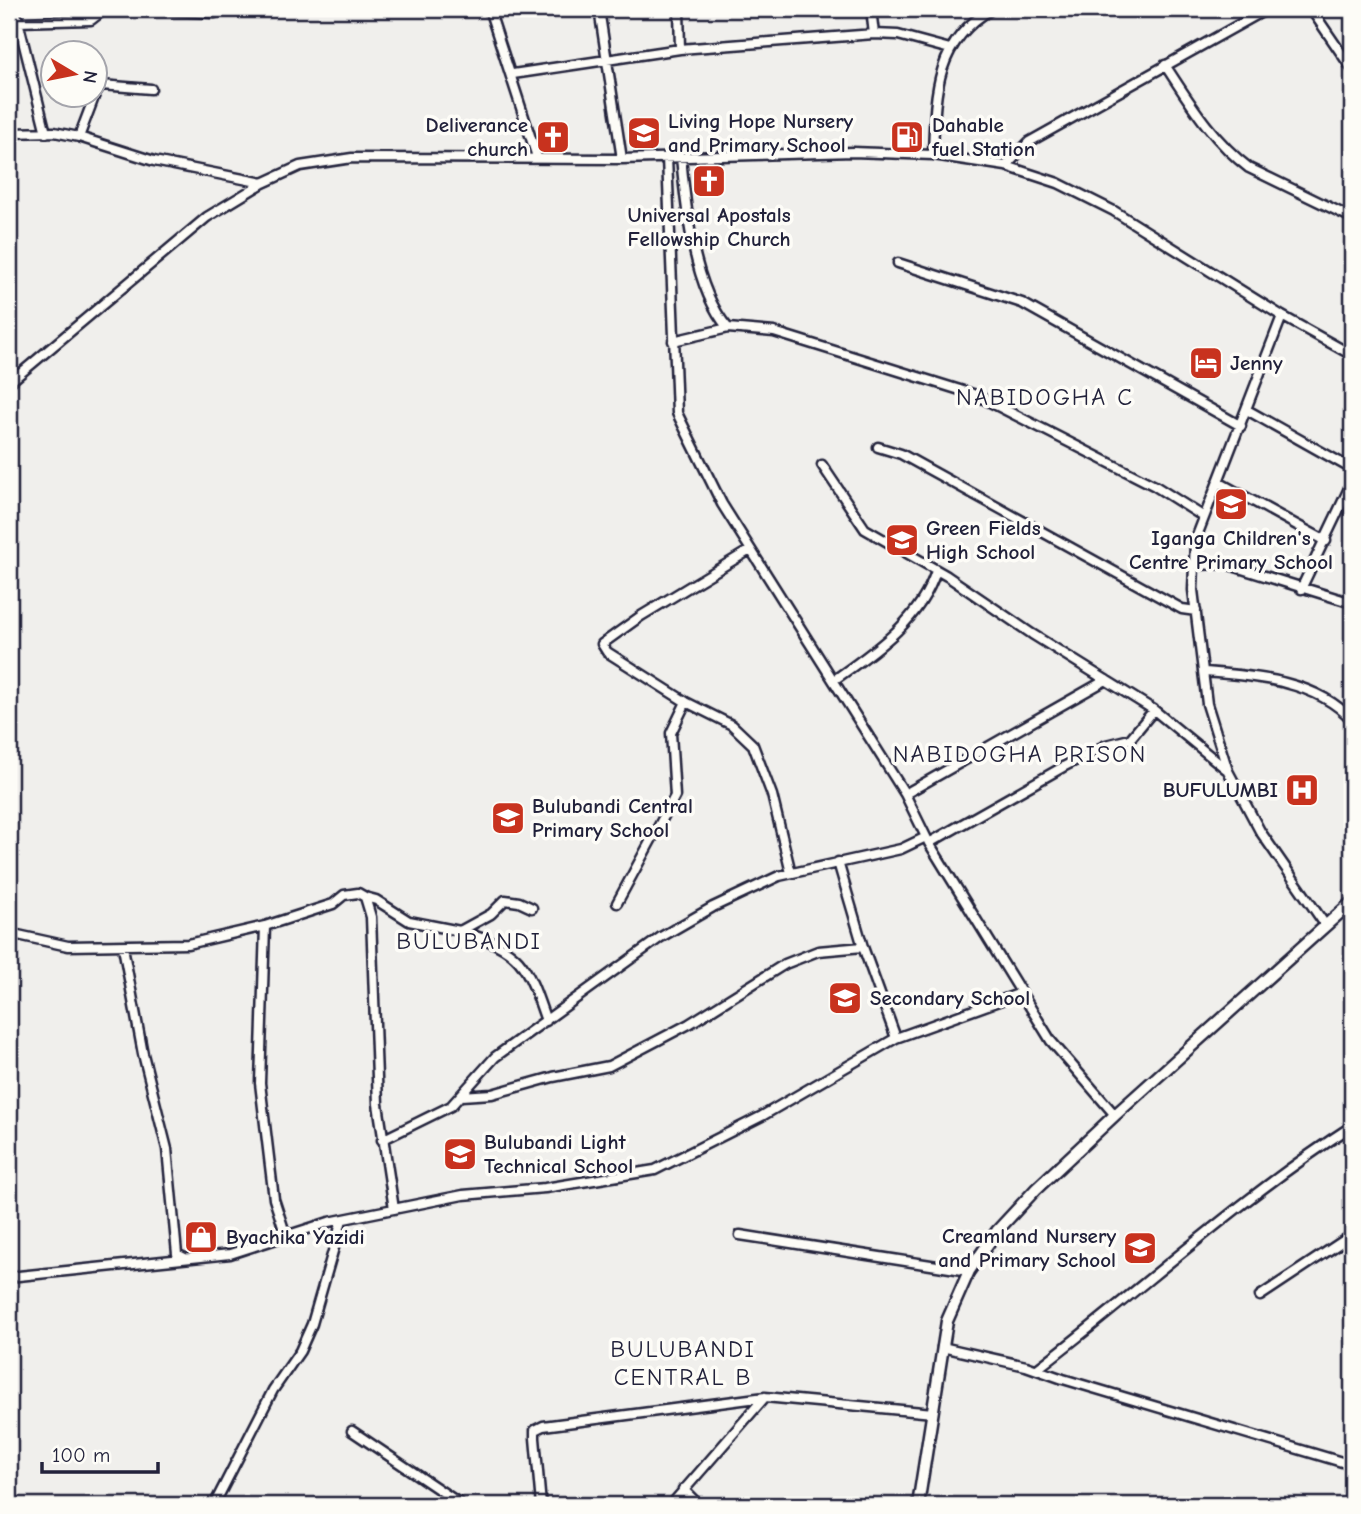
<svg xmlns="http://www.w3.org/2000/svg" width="1361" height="1514" font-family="'Comic Neue',sans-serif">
<rect width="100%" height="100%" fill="#f0efec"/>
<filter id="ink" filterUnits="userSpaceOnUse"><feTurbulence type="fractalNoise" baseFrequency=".0143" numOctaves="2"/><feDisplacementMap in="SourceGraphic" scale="14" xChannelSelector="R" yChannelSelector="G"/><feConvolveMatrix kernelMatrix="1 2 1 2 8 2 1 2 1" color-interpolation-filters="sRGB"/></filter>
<g filter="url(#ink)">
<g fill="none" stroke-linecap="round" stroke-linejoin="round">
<!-- minor casing -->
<g stroke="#22223b" stroke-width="13">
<path id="minor" d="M 15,9 L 46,133
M 142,9 L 215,13
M 489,9 L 537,157
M 599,9 L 622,159
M 871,9 L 874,34 L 898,35 L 950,49
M 1311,9 L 1352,69
M 18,22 L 91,20 L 105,9
M 680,49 L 874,34
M 1165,65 C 1190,103 1212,140 1249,168 L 1352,218
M 513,74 L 680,49 L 679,9
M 9,133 L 54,132 L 79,137 L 154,161 L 263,183
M 79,137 L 96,92 L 101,85 L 151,89
M 933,155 C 935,96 934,42 992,9
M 667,157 L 677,413 L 722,504 L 905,794 L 929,843 L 1051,1041 L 1115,1115
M 681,157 C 686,209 693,287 728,328 L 774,332 L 976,395 L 1155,486 L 1204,517
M 1006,166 L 1029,142 L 1267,9
M 898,263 L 1022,303 L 1241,426
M 1282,316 L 1195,541 L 1193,590 L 1207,704 L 1228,771 L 1260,831 L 1326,926
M 673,341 L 728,328
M 9,383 L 207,217 L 263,183 L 300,166 L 352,158 L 622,159 L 853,152 L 933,155 L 1006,166 L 1058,183 L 1114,211 L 1282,316 L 1352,355
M 1247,410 L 1352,469
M 878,447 L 901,454 L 1182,609 L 1196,611
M 822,465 L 865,529 L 947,576 L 1032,634 L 1154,710 L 1226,769
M 1220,483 L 1326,541
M 750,550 L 641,616 L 602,644 L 607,652 L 686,702 L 732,725 L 753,745 L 772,795 L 791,873
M 1194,565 L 1226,564 L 1352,603
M 1301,589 L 1352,482
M 1204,672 C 1254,676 1317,680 1352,720
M 834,680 C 875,651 920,621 936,571
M 905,794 L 1106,680
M 929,843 L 1063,767 L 1106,745 L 1130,739 L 1154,710
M 838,862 L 863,947 L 896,1038
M 365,897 L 376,900 L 409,921 L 460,931 L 491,914 L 505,900 L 519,902 L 532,908
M 617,903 L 675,796 L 671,733 L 686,702
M 265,926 L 260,1083 L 274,1199 L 286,1236
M 460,931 C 521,949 526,962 546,1021
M 9,933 L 68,946 L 188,944 L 265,926 L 333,904 L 344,895 L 358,893 L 365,897 L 371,917 L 378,1104 L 394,1209
M 123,947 L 143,1054 L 167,1149 L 177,1254 L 185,1258
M 461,1096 L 492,1094 L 553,1077 L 609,1066 L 689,1024 L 785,964 L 818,951 L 863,947
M 382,1140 L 451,1106 L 495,1057 L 661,937 L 713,907 L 779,876 L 901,849 L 926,837
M 740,1235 L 969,1271
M 9,1277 L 230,1254 L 329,1222 L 463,1195 L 545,1188 L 655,1170 L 762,1116 L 896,1038 L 1021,993
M 1260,1296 L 1352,1235
M 942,1347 L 1026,1366 L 1063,1379 L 1352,1465
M 1037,1369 C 1143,1288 1240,1198 1352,1126
M 352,1431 L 462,1505
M 683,1489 L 699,1505
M 214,1505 L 273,1390 L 300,1351 L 312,1324 L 342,1220
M 541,1505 L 535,1438 L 535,1430 L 543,1426 L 765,1397 L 933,1413
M 671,1505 L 765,1397"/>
</g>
<!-- major casing -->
<g stroke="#22223b" stroke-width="15">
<path id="major" d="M 918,1505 L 947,1321 L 969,1271 L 997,1231 L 1036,1189 L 1115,1115 L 1352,902"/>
</g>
<!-- minor -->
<use href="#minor" stroke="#fdfcf7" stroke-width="8"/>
<!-- major -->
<use href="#major" stroke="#fdfcf7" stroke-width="10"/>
</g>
</g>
<!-- icons -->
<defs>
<g id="school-square" transform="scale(1.75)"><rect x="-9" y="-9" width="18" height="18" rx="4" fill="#c8321e" stroke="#fdfcf7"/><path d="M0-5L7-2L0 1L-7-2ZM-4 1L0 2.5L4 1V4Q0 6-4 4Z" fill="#fff"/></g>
<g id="church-square" transform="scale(1.75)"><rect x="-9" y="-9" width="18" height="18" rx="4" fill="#c8321e" stroke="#fdfcf7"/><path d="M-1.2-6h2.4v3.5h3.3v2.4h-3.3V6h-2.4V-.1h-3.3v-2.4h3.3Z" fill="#fff"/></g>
<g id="fuel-square" transform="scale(1.75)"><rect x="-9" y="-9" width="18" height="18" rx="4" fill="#c8321e" stroke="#fdfcf7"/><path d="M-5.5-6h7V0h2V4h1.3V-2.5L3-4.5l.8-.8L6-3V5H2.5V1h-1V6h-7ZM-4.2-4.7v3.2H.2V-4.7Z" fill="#fff"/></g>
<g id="hotel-square" transform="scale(1.75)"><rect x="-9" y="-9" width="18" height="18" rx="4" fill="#c8321e" stroke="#fdfcf7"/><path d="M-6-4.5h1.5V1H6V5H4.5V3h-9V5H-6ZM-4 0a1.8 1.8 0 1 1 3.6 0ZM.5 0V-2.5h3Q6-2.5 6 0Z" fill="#fff"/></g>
<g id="hospital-square" transform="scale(1.75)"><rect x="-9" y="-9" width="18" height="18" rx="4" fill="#c8321e" stroke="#fdfcf7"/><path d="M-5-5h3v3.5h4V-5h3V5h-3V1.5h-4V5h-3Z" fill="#fff"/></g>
<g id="shop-square" transform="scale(1.75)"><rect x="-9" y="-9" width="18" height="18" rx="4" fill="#c8321e" stroke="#fdfcf7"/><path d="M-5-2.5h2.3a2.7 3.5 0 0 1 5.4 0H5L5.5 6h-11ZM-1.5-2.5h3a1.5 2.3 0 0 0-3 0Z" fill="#fff"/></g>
</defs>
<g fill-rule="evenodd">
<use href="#school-square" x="644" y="133"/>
<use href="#church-square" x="553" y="137"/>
<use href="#fuel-square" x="907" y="137"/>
<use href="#church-square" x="709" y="181"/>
<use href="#hotel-square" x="1206" y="363"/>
<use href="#school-square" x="1231" y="504"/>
<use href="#school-square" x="902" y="540"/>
<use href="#hospital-square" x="1302" y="790"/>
<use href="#school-square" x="508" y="818"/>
<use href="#school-square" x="845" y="998"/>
<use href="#school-square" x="460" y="1154"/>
<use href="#shop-square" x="201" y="1237"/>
<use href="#school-square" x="1140" y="1248"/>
</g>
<g text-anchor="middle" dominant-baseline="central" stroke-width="7" stroke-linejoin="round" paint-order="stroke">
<!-- poi labels -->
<g font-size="21" font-weight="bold" fill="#22223b" stroke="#fdfcf7" text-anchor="start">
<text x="668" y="121">Living Hope Nursery<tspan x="668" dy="24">and Primary School</tspan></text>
<text x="528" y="125" text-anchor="end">Deliverance<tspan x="528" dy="24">church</tspan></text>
<text x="932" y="125">Dahable<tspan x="932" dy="24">fuel Station</tspan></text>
<text x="709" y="215" text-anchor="middle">Universal Apostals<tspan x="709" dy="24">Fellowship Church</tspan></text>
<text x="1230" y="363">Jenny</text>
<text x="926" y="528">Green Fields<tspan x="926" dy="24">High School</tspan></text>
<text x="1231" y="538" text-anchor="middle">Iganga Children's<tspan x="1231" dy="24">Centre Primary School</tspan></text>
<text x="1278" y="790" text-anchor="end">BUFULUMBI</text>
<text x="532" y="806">Bulubandi Central<tspan x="532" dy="24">Primary School</tspan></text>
<text x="870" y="998">Secondary School</text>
<text x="484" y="1142">Bulubandi Light<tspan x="484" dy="24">Technical School</tspan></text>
<text x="1116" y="1236" text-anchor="end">Creamland Nursery<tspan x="1116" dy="24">and Primary School</tspan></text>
<text x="226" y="1237">Byachika Yazidi</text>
</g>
<!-- quarter labels -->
<g font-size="24" letter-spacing="2" fill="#22223b" stroke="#fdfcf7">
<text x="1045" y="397">NABIDOGHA C</text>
<text x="1020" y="754">NABIDOGHA PRISON</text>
<text x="469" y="941">BULUBANDI</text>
<text x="683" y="1349">BULUBANDI<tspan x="683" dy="28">CENTRAL B</tspan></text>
</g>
</g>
<!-- margin -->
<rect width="1361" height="1514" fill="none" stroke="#fdfcf7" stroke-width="35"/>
<rect x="18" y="18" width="1326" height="1479" fill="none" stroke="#22223b" stroke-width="2.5" filter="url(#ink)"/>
<!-- north arrow -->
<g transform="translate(74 74) rotate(100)"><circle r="33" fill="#fdfcf7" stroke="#a5a5ac" stroke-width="2"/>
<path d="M0-5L12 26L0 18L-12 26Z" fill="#c8321e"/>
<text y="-10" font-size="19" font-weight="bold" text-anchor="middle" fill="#22223b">N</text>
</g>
<!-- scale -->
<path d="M42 1462v10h116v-10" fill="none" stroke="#22223b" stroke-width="3.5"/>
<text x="52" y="1462" font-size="21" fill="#22223b" stroke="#fdfcf7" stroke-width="5" paint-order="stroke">100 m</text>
</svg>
